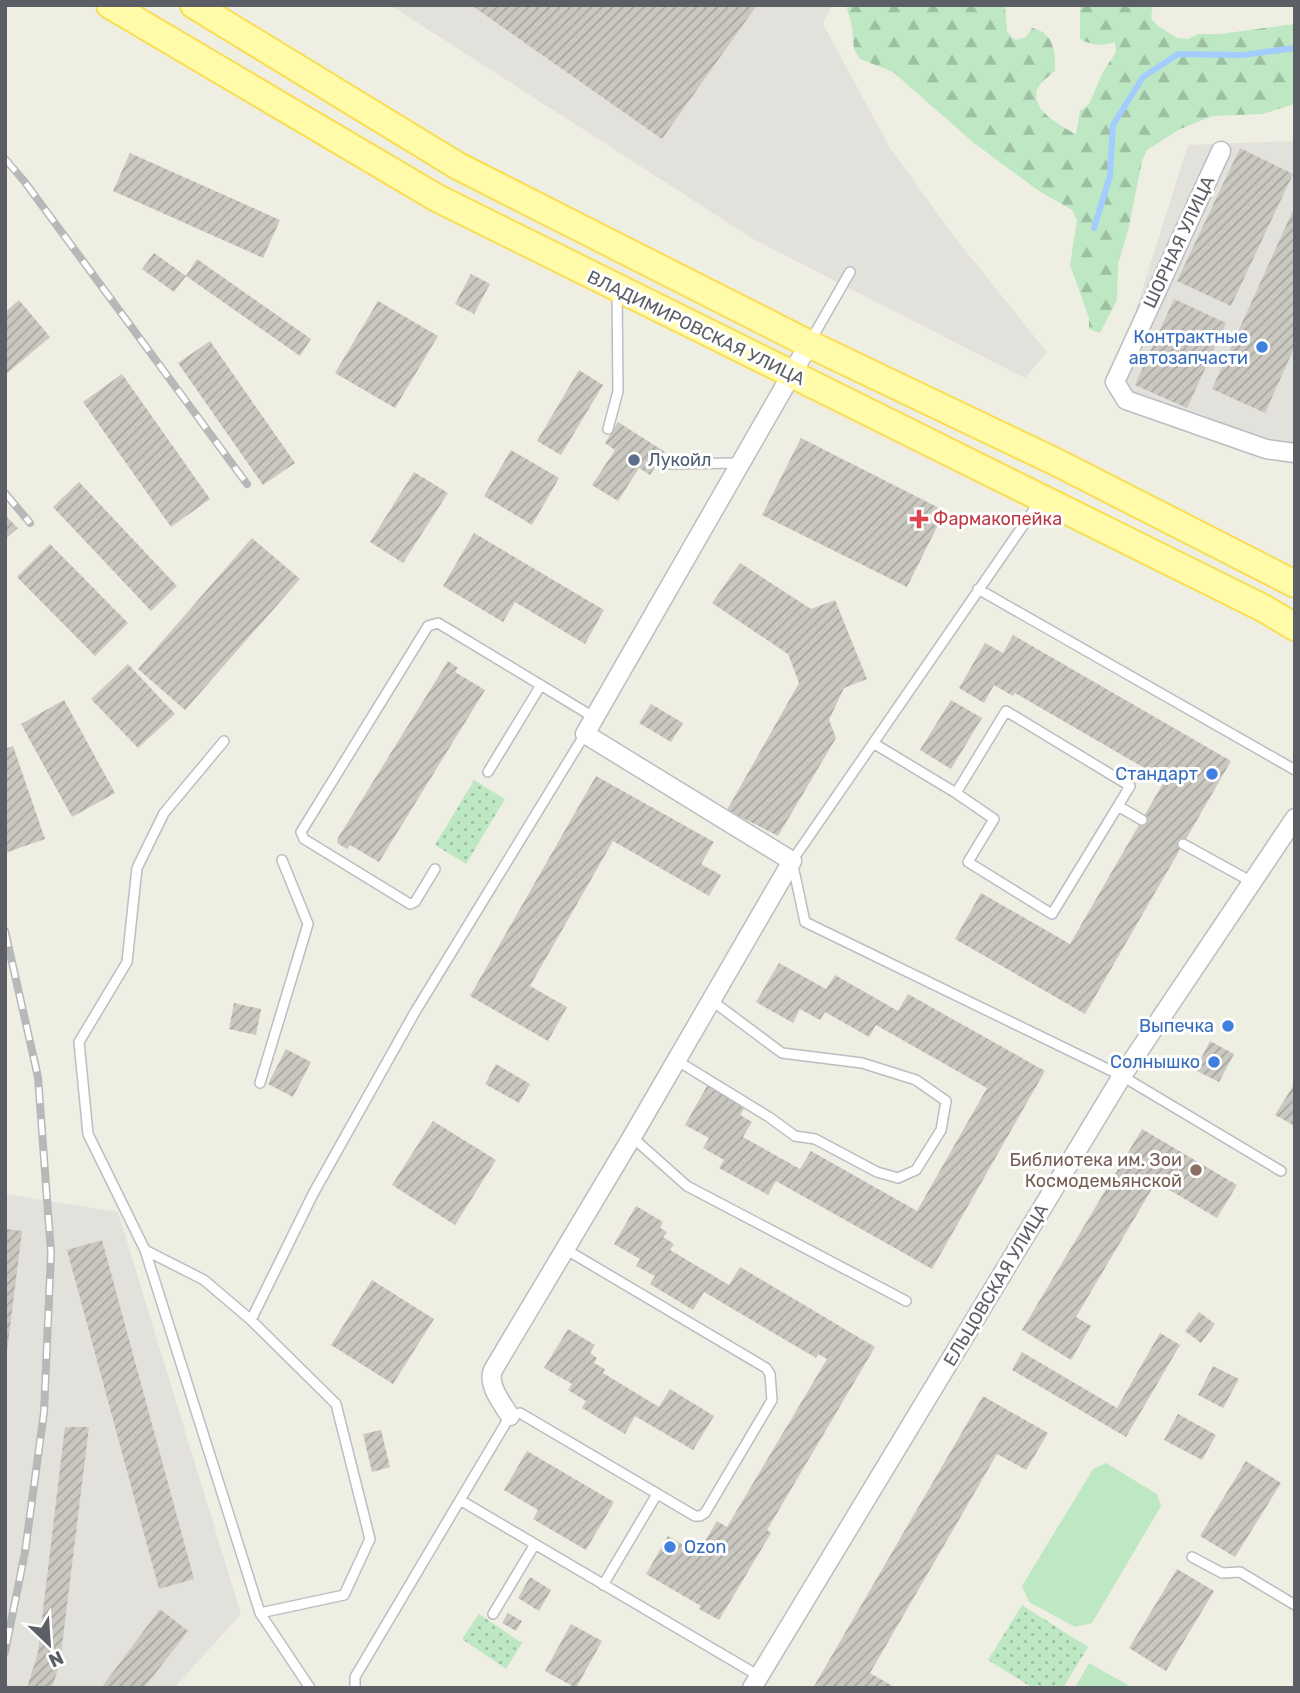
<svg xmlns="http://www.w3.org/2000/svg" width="1300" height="1693" font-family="Rubik,sans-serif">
<defs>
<pattern id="forest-firs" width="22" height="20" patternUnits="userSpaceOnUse" patternTransform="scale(1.75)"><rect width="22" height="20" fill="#bee8c3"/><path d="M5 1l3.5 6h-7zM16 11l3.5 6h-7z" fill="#9dbfa2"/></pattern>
<pattern id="park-dots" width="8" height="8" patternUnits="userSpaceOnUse" patternTransform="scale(1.75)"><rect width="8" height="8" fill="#bee8c3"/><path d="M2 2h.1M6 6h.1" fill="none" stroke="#9dbfa2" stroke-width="1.8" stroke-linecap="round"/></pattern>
<pattern id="building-hatch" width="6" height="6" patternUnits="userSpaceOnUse" patternTransform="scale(1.75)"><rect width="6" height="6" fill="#cac8c0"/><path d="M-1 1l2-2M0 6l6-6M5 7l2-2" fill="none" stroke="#a7a6a0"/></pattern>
</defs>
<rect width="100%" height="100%" fill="#efeee3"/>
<!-- industrial -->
<path fill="#e3e1db" d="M 390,5 L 832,5 L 823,24 L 890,148 L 953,235 L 1047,352 L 1025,378 L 755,240 Z
M 1295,141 L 1295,462 L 1109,395 L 1188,145 Z
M 5,1194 L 118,1212 L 241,1614 L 174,1688 L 5,1688 Z"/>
<!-- green -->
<path fill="#bee8c3" d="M 1106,1463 L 1157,1494 L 1161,1506 L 1092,1623 L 1075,1627 L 1029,1602 L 1022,1586 L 1093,1469 Z
M 1089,1663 L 1133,1688 L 1075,1688 Z"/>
<!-- forest -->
<path fill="url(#forest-firs)" d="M 846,5 L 1005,5 L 1007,32 L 1015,40 L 1026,37 L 1032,28 C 1053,32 1056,51 1055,71 C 1050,75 1042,81 1039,86 C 1026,108 1061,126 1076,134 L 1080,111 L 1089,104 L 1103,72 L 1116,52 L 1115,42 C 1101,46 1093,46 1080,39 L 1080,5 L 1153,5 L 1151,18 L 1158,26 L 1177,38 L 1188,39 L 1198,34 L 1220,34 L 1295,24 L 1295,104 L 1263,114 L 1212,116 L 1180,129 L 1147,150 L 1142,161 L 1128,231 L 1118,263 L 1117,300 L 1100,333 L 1089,329 L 1089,318 L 1070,265 L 1077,220 L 1072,210 L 1039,191 L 974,143 L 893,72 L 860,59 L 854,49 L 852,26 Z"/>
<!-- park -->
<path fill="url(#park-dots)" d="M 474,780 L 505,799 L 466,864 L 435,845 Z
M 1022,1605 L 1088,1647 L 1063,1688 L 1033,1688 L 988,1660 Z
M 479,1614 L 522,1643 L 506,1669 L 462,1639 Z"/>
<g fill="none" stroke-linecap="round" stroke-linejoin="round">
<!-- stream -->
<path stroke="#a3ccff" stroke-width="6" d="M 1094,228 L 1110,176 L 1113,125 L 1143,77 L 1178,54 L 1243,55 L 1295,48"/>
</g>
<!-- building -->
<path fill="url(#building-hatch)" d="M 471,5 L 757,5 L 662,139 Z
M 1240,148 L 1293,174 L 1231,306 L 1177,281 Z
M 130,153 L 280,220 L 263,258 L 113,191 Z
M 1295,206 L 1295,346 L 1265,413 L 1212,389 Z
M 154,253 L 186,276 L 174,292 L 142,269 Z
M 197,259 L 311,339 L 300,356 L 186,276 Z
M 471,274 L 490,284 L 474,314 L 455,304 Z
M 1174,299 L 1226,323 L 1187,408 L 1135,385 Z
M 19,300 L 50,337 L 5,375 L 5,312 Z
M 378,301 L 438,336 L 395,408 L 335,373 Z
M 210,341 L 295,463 L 263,485 L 178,363 Z
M 579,370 L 603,385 L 561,455 L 537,441 Z
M 122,374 L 210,499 L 171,527 L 83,402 Z
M 618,422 L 665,452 L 650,475 L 639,468 L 618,501 L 592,485 L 615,450 L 605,443 Z
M 801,438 L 945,511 L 907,587 L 762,515 Z
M 511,450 L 559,478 L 532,525 L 484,496 Z
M 414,472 L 448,493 L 403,563 L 370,542 Z
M 79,482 L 177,586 L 151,611 L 53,507 Z
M 5,515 L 18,528 L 5,539 Z
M 474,533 L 604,610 L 585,644 L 515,602 L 503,622 L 443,586 Z
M 252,538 L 300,579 L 185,710 L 138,669 Z
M 50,544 L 128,623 L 95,656 L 17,577 Z
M 740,563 L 811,609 L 835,600 L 867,679 L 844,688 L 829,720 L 836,738 L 778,836 L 727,810 L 799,683 L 788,654 L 712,603 Z
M 1013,635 L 1231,761 L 1085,1014 L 955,939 L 981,893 L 1070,944 L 1165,780 L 1015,693 L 1013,696 L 994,685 L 984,703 L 959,688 L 985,643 L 1003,653 Z
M 448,661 L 458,668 L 455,672 L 485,690 L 379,862 L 350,845 L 347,849 L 337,843 L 338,838 Z
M 128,664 L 175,714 L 138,748 L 91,699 Z
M 64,700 L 115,793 L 72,817 L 21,724 Z
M 951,700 L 982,718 L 951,769 L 920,750 Z
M 651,704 L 683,723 L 671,742 L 639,723 Z
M 13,746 L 45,839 L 5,853 L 5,749 Z
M 596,776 L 714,842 L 701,864 L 721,875 L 709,896 L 613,841 L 530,986 L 567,1007 L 548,1041 L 470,996 Z
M 779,963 L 826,989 L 835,975 L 898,1011 L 908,994 L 1045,1071 L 932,1269 L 776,1181 L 768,1195 L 719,1168 L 724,1160 L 703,1148 L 709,1138 L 685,1125 L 707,1086 L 745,1107 L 740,1115 L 752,1122 L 743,1137 L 800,1169 L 811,1151 L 917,1211 L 987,1088 L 876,1025 L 869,1037 L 825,1012 L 820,1020 L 800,1009 L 793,1023 L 756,1002 Z
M 234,1003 L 261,1009 L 256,1035 L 229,1029 Z
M 1210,1041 L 1234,1054 L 1219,1082 L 1195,1070 Z
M 286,1049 L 311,1062 L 293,1097 L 268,1084 Z
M 496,1064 L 530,1084 L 519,1103 L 485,1084 Z
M 1295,1083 L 1295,1126 L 1275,1115 Z
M 433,1121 L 496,1160 L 455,1225 L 392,1185 Z
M 1142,1129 L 1237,1185 L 1217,1218 L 1156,1182 L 1076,1317 L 1091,1326 L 1071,1360 L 1022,1330 Z
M 636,1206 L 663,1222 L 660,1228 L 667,1232 L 663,1237 L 674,1244 L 670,1250 L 729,1285 L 740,1267 L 875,1347 L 767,1530 L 771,1533 L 719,1620 L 699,1609 L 701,1606 L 646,1574 L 668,1536 L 698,1553 L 717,1521 L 727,1527 L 827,1359 L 818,1354 L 816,1358 L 704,1292 L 693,1310 L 650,1284 L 655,1276 L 636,1266 L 640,1259 L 614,1244 Z
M 5,1229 L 22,1231 L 7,1351 L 5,1351 Z
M 102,1240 L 194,1579 L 159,1589 L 67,1250 Z
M 372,1280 L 434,1319 L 393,1384 L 331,1345 Z
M 1199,1312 L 1215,1324 L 1201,1343 L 1185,1331 Z
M 568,1329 L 595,1345 L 590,1353 L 597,1358 L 594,1363 L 605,1369 L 603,1373 L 659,1407 L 670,1389 L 714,1416 L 693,1450 L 635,1416 L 625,1434 L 582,1408 L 586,1401 L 568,1390 L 572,1384 L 544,1368 Z
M 1160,1333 L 1180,1345 L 1126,1437 L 1012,1370 L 1022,1352 L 1117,1408 Z
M 1213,1366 L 1239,1379 L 1223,1408 L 1198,1395 Z
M 983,1396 L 1048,1433 L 1026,1470 L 997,1454 L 870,1673 L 896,1688 L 813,1688 Z
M 1178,1414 L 1216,1435 L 1202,1460 L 1164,1440 Z
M 65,1427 L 89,1427 L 60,1662 L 52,1688 L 27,1688 L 38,1652 Z
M 381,1430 L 390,1467 L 372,1472 L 363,1434 Z
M 527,1451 L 614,1502 L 586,1550 L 533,1519 L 538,1510 L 504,1490 Z
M 1246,1461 L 1281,1483 L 1235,1557 L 1200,1536 Z
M 1177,1569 L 1214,1591 L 1166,1671 L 1129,1648 Z
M 530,1577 L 551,1590 L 539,1611 L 518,1598 Z
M 160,1609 L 188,1631 L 144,1688 L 101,1688 Z
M 508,1613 L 522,1621 L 516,1631 L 502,1623 Z
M 571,1624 L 602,1641 L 576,1688 L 545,1671 Z"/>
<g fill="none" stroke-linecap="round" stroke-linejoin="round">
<!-- service casing -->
<g stroke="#bbbdc3" stroke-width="12">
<path id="service" d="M 811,340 L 850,272
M 608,429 L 618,391 L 617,290
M 661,464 L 740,463
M 1040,501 L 792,861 L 805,922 L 1122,1076 L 1281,1171
M 978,589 L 1295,770
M 873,743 L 956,793 L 1006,711 L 1130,786 L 1118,806 L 1142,820
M 488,772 L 541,685
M 956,793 L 994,819 L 968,862 L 1052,914 L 1118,806
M 1183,844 L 1252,882
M 435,869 L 415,902 L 410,904 L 304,839 L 301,832 L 428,626 L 438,623 L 595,718
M 676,1060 L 769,1117 L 795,1136 L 815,1139 L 877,1172 L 898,1178 L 916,1170 L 941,1130 L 946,1101 L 916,1080 L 862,1063 L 782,1053 L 711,1000
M 260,1083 L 308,924 L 282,860
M 632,1137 L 687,1186 L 906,1301
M 145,1250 L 88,1134 L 79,1042 L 127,962 L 137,868 L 164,813 L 224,741
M 251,1320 L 313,1194 L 415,1012 L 585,734
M 460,1500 L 510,1416 L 520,1413 L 695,1516 L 700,1516 L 705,1513 L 772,1400 L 770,1374 L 766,1368 L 565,1249
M 1192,1557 L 1222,1573 L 1240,1572 L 1295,1605
M 603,1585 L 657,1494
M 260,1613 L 344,1595 L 370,1539 L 336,1404 L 251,1320 L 204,1280 L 145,1250 L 260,1613 L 310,1688
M 493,1614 L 535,1544
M 355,1688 L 355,1677 L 460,1500 L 759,1676"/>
</g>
<!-- minor casing -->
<g stroke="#bbbdc3" stroke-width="21">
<path id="minor" d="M 1221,151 L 1115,382 L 1126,400 L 1266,449 L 1295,453
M 510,1416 C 502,1403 487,1385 493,1370 L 632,1137 L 792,861 L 585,734 L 809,344
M 752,1688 L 1122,1076 L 1295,818"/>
</g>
<!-- primary casing -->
<g stroke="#f9de53" stroke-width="30">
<path id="primary" d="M 110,5 L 437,198 L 1263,608 L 1295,627
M 194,5 L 458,166 L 809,344 L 1060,464 L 1295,584"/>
</g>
<!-- service -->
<use href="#service" stroke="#fff" stroke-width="9"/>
<!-- minor -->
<use href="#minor" stroke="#fff" stroke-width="18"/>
<!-- primary -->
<use href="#primary" stroke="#fffba8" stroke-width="26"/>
<!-- rail casing -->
<g stroke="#b7b8b8" stroke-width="8">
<path id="rail" d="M 5,159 L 24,181 L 247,484
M 5,493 L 30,523
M 5,931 L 38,1077 L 51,1253 L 44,1412 L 25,1552 L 5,1652"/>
</g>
<!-- rail -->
<use href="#rail" stroke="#fff" stroke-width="5" stroke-dasharray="16" stroke-linecap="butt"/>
</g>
<!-- markers -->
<g fill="#3f7fe0" stroke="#fff" stroke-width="2.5">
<circle cx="1262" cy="347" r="7"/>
<circle cx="1212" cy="774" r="7"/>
<circle cx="1228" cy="1026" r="7"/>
<circle cx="1214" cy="1062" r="7"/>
<circle cx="670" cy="1547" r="7"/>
</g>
<circle fill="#5c6f8a" stroke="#fff" stroke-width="2.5" cx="634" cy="460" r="7"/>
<path fill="#e0444e" stroke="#fff" stroke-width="2.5" d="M915.5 508.5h7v7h7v7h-7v7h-7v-7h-7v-7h7z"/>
<circle fill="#8d6e63" stroke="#fff" stroke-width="2.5" cx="1196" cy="1170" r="7"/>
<g text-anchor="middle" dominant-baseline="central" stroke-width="6" stroke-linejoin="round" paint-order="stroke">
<!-- street labels -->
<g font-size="18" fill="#5b5f65" stroke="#fff">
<text transform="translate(1179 242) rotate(-65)">ШОРНАЯ УЛИЦА</text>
<text transform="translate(696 328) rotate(26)">ВЛАДИМИРОВСКАЯ УЛИЦА</text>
<text transform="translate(996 1285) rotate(-59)">ЕЛЬЦОВСКАЯ УЛИЦА</text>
</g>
<!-- shop labels -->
<g font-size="18" fill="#366cbe" stroke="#fff" text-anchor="end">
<text x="1248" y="337">Контрактные<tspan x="1248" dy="21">автозапчасти</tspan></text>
<text x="1198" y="774">Стандарт</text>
<text x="1214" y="1026">Выпечка</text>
<text x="1200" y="1062">Солнышко</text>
<text x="684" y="1547" text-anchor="start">Ozon</text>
</g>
<!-- service labels -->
<g font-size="18" fill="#4e5e75" stroke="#fff" text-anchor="start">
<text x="648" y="460">Лукойл</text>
</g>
<!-- health labels -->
<g font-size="18" fill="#be3a42" stroke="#fff" text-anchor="start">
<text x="933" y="519">Фармакопейка</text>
</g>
<!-- education labels -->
<g font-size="18" fill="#785e54" stroke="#fff" text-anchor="end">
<text x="1182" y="1160">Библиотека им. Зои<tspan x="1182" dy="21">Космодемьянской</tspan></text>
</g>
</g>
<!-- border -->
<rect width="1300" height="1693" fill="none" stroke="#5b5f65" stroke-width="14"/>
<!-- north arrow -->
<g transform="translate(49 1644) rotate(155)" stroke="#ffffff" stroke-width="5" paint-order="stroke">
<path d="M0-5L12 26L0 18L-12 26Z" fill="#5b5f65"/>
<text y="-10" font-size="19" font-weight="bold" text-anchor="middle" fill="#5b5f65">N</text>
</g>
</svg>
